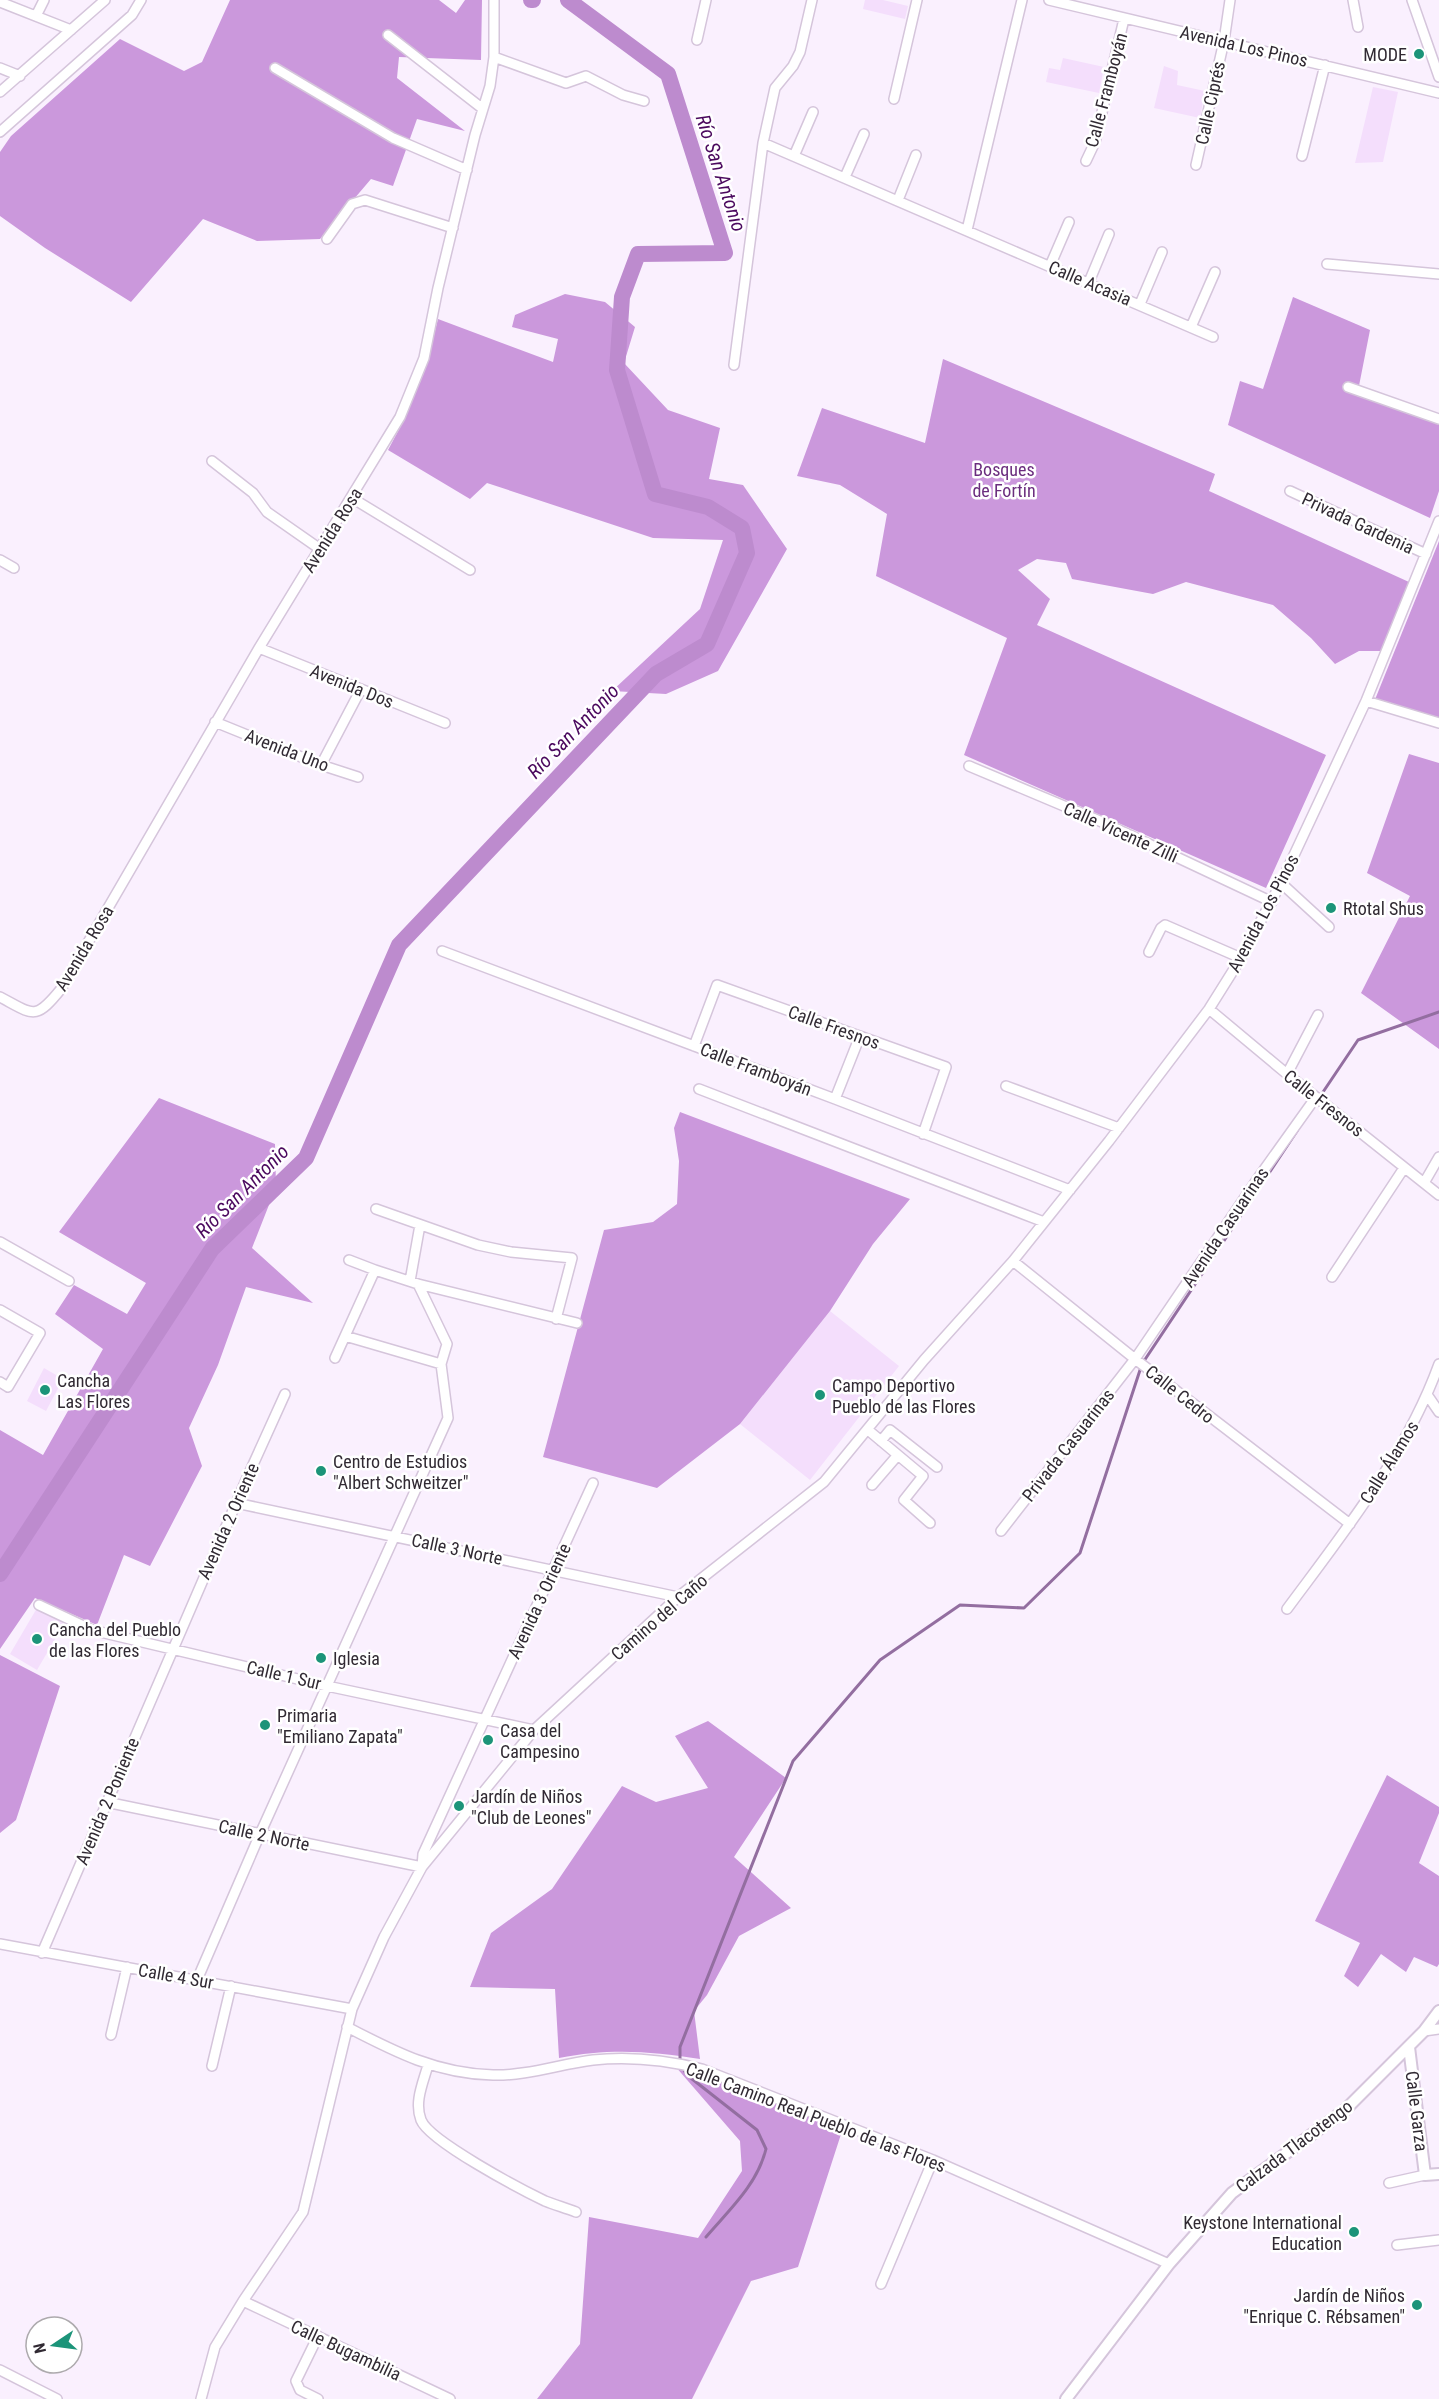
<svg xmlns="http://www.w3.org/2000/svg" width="1439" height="2399" font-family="'Roboto Condensed',sans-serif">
<rect width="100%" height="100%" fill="#faf0fe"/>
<!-- green -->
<path fill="#f4defc" d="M 865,0 L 883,0 L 908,6 L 905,19 L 863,9 Z
M 1063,58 L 1104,67 L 1099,93 L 1046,82 L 1049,68 L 1060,70 Z
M 1164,66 L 1178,71 L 1177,85 L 1205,91 L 1200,118 L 1154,108 Z
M 1373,87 L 1398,92 L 1383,162 L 1355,163 Z
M 830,1311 L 899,1366 L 810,1480 L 740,1424 Z
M 44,1368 L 63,1379 L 46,1411 L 27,1401 Z
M 37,1608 L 64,1624 L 37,1670 L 10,1654 Z"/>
<!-- forest -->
<path fill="#cb98dc" d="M 230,0 L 439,0 L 456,13 L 465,0 L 482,0 L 481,60 L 399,57 L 397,78 L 465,131 L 417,119 L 393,186 L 371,179 L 320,239 L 257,241 L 203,219 L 131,302 L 45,248 L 0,216 L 0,152 L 11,136 L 120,39 L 184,71 L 202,62 Z
M 565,294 L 605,302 L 635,327 L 624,363 L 668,410 L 720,428 L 709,479 L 743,485 L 787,549 L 718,671 L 666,694 L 612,691 L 700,609 L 723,540 L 653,538 L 487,483 L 470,499 L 388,450 L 404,420 L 425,370 L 438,319 L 553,362 L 558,339 L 512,327 L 515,315 Z
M 1293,297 L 1370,330 L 1357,396 L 1439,423 L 1439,491 L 1430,518 L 1228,425 L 1240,381 L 1263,389 Z
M 943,359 L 1215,474 L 1209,491 L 1409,582 L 1381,651 L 1359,651 L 1335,664 L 1311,638 L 1273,605 L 1186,582 L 1153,594 L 1072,579 L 1066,563 L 1037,559 L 1018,570 L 1050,599 L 1037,625 L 1326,755 L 1266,888 L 964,755 L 1007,638 L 876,576 L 887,514 L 840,485 L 797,476 L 822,408 L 925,443 Z
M 1439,541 L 1439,720 L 1374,702 Z
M 1409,754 L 1439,763 L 1439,1049 L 1361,993 L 1410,896 L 1367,873 Z
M 159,1098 L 275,1144 L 276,1187 L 252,1248 L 313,1303 L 246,1287 L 218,1365 L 189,1428 L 202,1466 L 150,1566 L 124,1555 L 97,1625 L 35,1598 L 0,1649 L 0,1430 L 43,1455 L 103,1349 L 55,1314 L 74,1285 L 127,1314 L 146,1283 L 59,1232 Z
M 680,1112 L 910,1199 L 873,1244 L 830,1311 L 740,1424 L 657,1488 L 543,1457 L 604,1230 L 653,1222 L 677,1204 L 679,1161 L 674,1128 Z
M 0,1655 L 60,1686 L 16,1820 L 0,1833 Z
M 708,1721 L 786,1778 L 734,1857 L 791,1908 L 739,1936 L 707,1995 L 694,2011 L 700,2059 C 650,2051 609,2048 559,2058 L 555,1989 L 470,1987 L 491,1933 L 552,1889 L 622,1786 L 656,1802 L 708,1788 L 675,1736 Z
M 1387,1775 L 1439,1807 L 1439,1813 L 1419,1863 L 1439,1876 L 1439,1964 L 1437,1967 L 1414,1957 L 1406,1972 L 1381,1954 L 1358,1987 L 1344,1976 L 1360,1943 L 1315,1921 Z
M 675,2066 L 843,2128 L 798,2267 L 751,2281 L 692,2399 L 537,2399 L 580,2344 L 589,2217 L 698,2238 L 742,2171 L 740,2141 Z"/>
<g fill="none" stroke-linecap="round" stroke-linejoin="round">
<!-- stream -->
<path stroke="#936ea0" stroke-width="3" d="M 1319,1098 L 1358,1040 L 1439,1012
M 706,2237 C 729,2210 757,2185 766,2149 L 757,2130 L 687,2075 L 680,2064 L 680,2047 L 793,1761 L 880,1660 L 960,1605 L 1024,1608 L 1080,1553 L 1142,1364 L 1297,1131"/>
<!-- river -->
<path stroke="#bd8bce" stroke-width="16" d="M 531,0 L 533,0
M 0,1574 L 212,1249 L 306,1158 L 399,945 L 656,674 L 707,644 L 747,553 L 742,528 L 708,507 L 655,494 L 617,370 L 622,297 L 638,254 L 725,253 L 668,74 L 568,0"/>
<!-- minor casing -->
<g stroke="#d5c5db" stroke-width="12">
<path id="minor" d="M 1049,0 L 1439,93
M 1353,0 L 1358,27
M 1412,0 L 1439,77
M 0,2 L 71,30
M 36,16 L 44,0
M 388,35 L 483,109
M 697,40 L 706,0
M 494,57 L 566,83 L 586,76 L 623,95 L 644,101
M 0,68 L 20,76
M 275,68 L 393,138 L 467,170
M 0,92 L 105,0
M 894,99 L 917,0
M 0,132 L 132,15 L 141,0
M 763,143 L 1213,337
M 794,156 L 813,112
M 1302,156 L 1325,65
M 1086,161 L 1095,142 L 1124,19
M 1196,165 L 1224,41 L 1230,0
M 845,177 L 864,134
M 898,200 L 916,155
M 967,230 L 1022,0
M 327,239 L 352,204 L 365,200 L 453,228
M 1327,264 L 1439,274
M 1050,266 L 1069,222
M 1089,282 L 1109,234
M 1140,304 L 1162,252
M 1191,327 L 1215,272
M 734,365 L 763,143 L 775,88 L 793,66 L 800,52 L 812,0
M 1348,387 L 1439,419
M 212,461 L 253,493 L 267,512 L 320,549
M 1290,491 L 1426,554
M 352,498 L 470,570
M 0,560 L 14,568
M 259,648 L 445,723
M 1366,701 L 1439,723
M 215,722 L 321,765 L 358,777
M 321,765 L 361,689
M 969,766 L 1102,822 L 1272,902
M 1281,883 L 1329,927
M 442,951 L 835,1099 L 1070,1190
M 1149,952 L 1161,928 L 1165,925 L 1241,958
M 0,997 C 34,1015 35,1021 61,989 L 259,648 L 400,417 L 424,358 L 438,288 L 475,135 L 490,86 L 494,57 L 494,0
M 1209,1009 L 1287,1074 L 1439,1195
M 694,1046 L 717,985 L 946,1067 L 923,1134
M 1287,1074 L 1318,1015
M 1006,1086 L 1119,1128
M 699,1089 L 1044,1222
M 835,1099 L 860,1036
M 1424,1183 L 1439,1157
M 376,1209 L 478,1245 L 511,1252 L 572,1258 L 556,1319
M 0,1242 L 69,1281
M 1013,1261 L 1135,1359 L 1350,1524
M 375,1270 L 418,1284 L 577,1323
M 1332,1277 L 1404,1168
M 410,1281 L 420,1225
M 0,1310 L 40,1333 L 8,1387 L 0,1382
M 345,1336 L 441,1364
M 335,1358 L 375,1270 L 349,1260
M 1428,1396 L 1439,1412
M 868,1430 L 923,1476 L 904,1500 L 930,1523
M 881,1441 L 890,1430 L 937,1467
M 872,1485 L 897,1456
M 236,1503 L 678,1597
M 1001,1531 L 1135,1359 L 1256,1181 L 1316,1097
M 39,1605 L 92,1630 L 327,1686 L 534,1730
M 1287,1609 C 1344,1532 1406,1455 1439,1364
M 106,1802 L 422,1867 L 423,1854 L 593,1483
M 0,1944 L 352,2009
M 42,1953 L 247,1478 L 285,1394
M 197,1980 L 260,1834 L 448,1418 L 441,1364 L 447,1344 L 418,1284
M 347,2027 C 395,2052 438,2074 493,2075 C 527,2076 560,2064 593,2060 C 630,2056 666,2060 702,2069 L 933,2160 L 1169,2264
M 1424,2031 L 1439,2029
M 111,2035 L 127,1967
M 428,2065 C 423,2083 414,2102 421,2120 C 429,2141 522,2190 545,2201 C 555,2205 566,2208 576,2212
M 212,2066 L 231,1986
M 1389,2183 L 1425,2175
M 1397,2245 L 1439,2240
M 881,2284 L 933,2160
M 243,2301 L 450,2399
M 0,2370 L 57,2399
M 201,2399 L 215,2347 L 243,2301 L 303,2212 L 352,2009 L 384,1937 L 422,1867 L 534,1730 L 678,1597 L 824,1482 L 924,1360 L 1013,1261 L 1109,1141 L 1209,1009 L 1241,958 L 1281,883 L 1366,701 L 1439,521
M 318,2399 L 300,2390 L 296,2381 L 318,2336"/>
</g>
<!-- tertiary casing -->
<g stroke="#d5c5db" stroke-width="14">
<path id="tertiary" d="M 1409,2047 L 1425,2175 L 1439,2174
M 1066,2399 L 1169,2264 L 1232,2193 L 1345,2110 L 1424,2031 L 1439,2011"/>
</g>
<!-- minor -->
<use href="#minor" stroke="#fff" stroke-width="9"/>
<!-- tertiary -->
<use href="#tertiary" stroke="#fff" stroke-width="10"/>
</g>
<!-- markers -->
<g fill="#1c9479" stroke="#fff" stroke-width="2">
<circle cx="1419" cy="54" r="6"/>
<circle cx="1331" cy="908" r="6"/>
<circle cx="45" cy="1390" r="6"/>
<circle cx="820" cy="1395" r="6"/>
<circle cx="321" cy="1471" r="6"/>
<circle cx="37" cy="1639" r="6"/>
<circle cx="321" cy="1658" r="6"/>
<circle cx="265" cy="1725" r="6"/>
<circle cx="488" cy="1740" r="6"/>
<circle cx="459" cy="1806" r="6"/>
<circle cx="1354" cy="2232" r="6"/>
<circle cx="1417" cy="2305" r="6"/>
</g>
<g text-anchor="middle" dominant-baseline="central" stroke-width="5" stroke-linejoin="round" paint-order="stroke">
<!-- street labels -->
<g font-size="18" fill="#312a33" stroke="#fff">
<text transform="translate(1244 46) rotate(13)">Avenida Los Pinos</text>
<text transform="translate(1106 90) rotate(-75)">Calle Framboyán</text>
<text transform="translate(1210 103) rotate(-78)">Calle Ciprés</text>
<text transform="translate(1090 283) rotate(23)">Calle Acasia</text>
<text transform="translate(1358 523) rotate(25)">Privada Gardenia</text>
<text transform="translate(332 530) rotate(-58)">Avenida Rosa</text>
<text transform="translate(352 686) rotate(22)">Avenida Dos</text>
<text transform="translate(287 750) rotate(21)">Avenida Uno</text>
<text transform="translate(1121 832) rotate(24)">Calle Vicente Zilli</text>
<text transform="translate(1263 913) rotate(-62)">Avenida Los Pinos</text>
<text transform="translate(84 948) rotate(-59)">Avenida Rosa</text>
<text transform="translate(834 1027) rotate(20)">Calle Fresnos</text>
<text transform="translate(756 1069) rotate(21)">Calle Framboyán</text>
<text transform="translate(1324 1103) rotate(38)">Calle Fresnos</text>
<text transform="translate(1225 1227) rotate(-56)">Avenida Casuarinas</text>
<text transform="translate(1180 1394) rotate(38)">Calle Cedro</text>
<text transform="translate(1068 1445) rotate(-52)">Privada Casuarinas</text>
<text transform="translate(1389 1462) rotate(-58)">Calle Álamos</text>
<text transform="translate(228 1521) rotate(-66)">Avenida 2 Oriente</text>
<text transform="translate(457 1549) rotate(12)">Calle 3 Norte</text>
<text transform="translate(539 1601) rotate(-65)">Avenida 3 Oriente</text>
<text transform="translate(659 1617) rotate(-41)">Camino del Caño</text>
<text transform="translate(284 1675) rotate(13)">Calle 1 Sur</text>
<text transform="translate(107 1801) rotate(-67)">Avenida 2 Poniente</text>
<text transform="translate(264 1835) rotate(12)">Calle 2 Norte</text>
<text transform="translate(176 1976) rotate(10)">Calle 4 Sur</text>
<text transform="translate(1417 2111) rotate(83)">Calle Garza</text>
<text transform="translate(816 2117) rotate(21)">Calle Camino Real Pueblo de las Flores</text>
<text transform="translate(1294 2146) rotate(-37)">Calzada Tlacotengo</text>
<text transform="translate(346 2350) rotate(25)">Calle Bugambilia</text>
</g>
<!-- poi labels -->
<g font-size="18" fill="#312a33" stroke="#fff" text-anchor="start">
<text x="1407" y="54" text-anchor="end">MODE</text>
<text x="1343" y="908">Rtotal Shus</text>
<text x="57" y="1380">Cancha<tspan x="57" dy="21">Las Flores</tspan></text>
<text x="832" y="1385">Campo Deportivo<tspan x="832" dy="21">Pueblo de las Flores</tspan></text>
<text x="333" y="1461">Centro de Estudios<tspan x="333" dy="21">"Albert Schweitzer"</tspan></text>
<text x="49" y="1629">Cancha del Pueblo<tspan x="49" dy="21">de las Flores</tspan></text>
<text x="333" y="1658">Iglesia</text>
<text x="277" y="1715">Primaria<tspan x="277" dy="21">"Emiliano Zapata"</tspan></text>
<text x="500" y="1730">Casa del<tspan x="500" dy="21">Campesino</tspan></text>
<text x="471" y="1796">Jardín de Niños<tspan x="471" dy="21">"Club de Leones"</tspan></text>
<text x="1342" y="2222" text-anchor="end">Keystone International<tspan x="1342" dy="21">Education</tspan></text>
<text x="1405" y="2295" text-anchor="end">Jardín de Niños<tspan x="1405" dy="21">"Enrique C. Rébsamen"</tspan></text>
</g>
<!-- park labels -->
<g font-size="18" fill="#6b2d7e" stroke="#fff">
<text x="1004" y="469">Bosques<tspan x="1004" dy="21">de Fortín</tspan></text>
</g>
<!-- water labels -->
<g font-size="20" font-style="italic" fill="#4b095e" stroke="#fff">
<text transform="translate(721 173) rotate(72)">Río San Antonio</text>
<text transform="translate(573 731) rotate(-46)">Río San Antonio</text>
<text transform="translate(242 1191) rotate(-45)">Río San Antonio</text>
</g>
</g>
<!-- north arrow -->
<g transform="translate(54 2345) rotate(257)"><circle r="28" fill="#ffffff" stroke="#adaaad" stroke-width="1.5"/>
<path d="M0-4.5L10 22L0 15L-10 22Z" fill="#1c9479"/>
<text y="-9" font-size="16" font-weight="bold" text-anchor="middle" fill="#312a33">N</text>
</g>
</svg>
